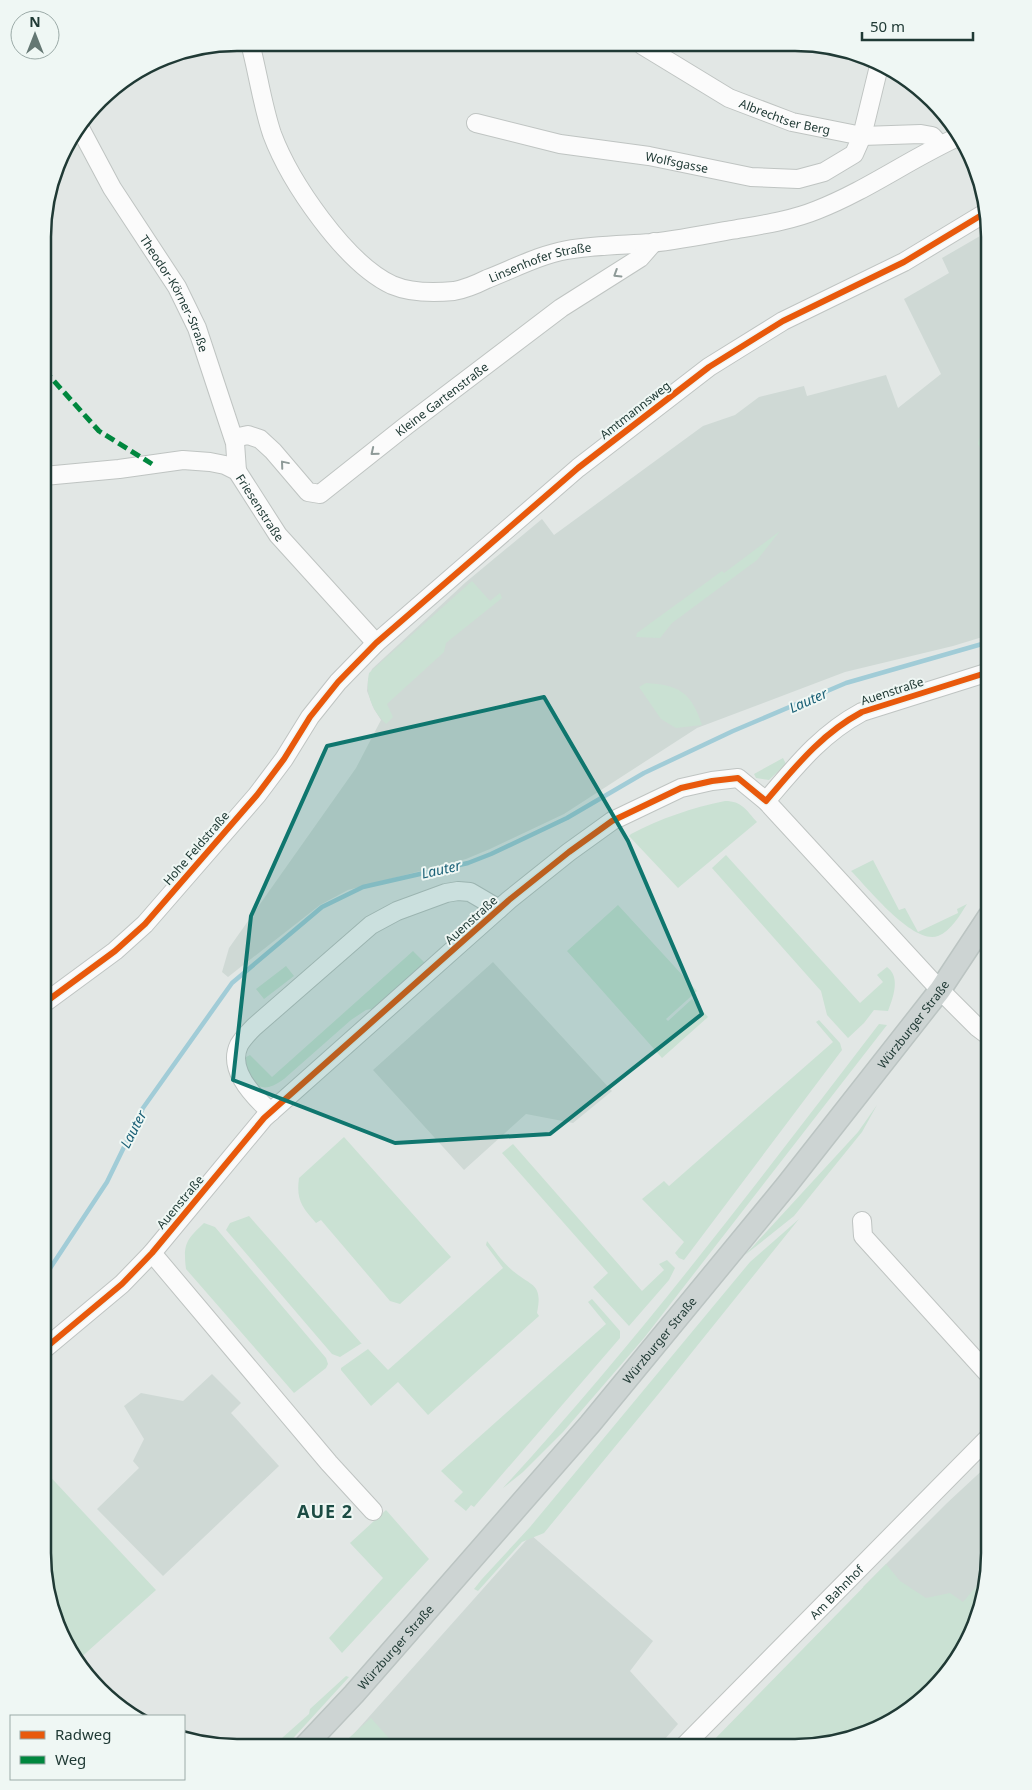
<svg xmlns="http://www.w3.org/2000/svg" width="1032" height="1790" font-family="'Noto Sans',sans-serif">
<rect width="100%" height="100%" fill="#e2e7e5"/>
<!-- built -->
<path fill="#cfd9d5" d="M 987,232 L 989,237 L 989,635 L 953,646 L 845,672 L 697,728 L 564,814 L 490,849 L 466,859 L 348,890 L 320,905 L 228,977 L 222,972 L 229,948 L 356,768 L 381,720 L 374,709 L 367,691 L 368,680 L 372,669 L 466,582 L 542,519 L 554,535 L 703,426 L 735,415 L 759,397 L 804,386 L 807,396 L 886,375 L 898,408 L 941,374 L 904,299 L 949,273 L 942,258 Z
M 493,962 L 612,1091 L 573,1123 L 526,1114 L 464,1170 L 373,1070 Z
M 212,1374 L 241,1403 L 231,1413 L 279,1466 L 163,1576 L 97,1509 L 139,1468 L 133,1461 L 144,1439 L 124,1406 L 141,1393 L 183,1401 Z
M 989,1464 L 989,1566 L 975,1627 L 949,1672 L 913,1707 L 858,1737 L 795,1747 L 879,1603 L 863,1587 L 947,1503 Z
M 531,1535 L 653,1641 L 630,1671 L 678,1724 L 658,1747 L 343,1746 Z"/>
<!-- green -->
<path fill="#cae1d3" d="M 989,434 L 989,456 L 984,454 L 978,444 L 979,439 Z
M 780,531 L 757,560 L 672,623 L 660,638 L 636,637 L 637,633 L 722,571 L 724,573 Z
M 472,581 L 490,601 L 500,593 L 502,598 L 446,643 L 444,652 L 387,704 L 393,717 L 386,724 C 371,710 365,692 369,673 Z
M 646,683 C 679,685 691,692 702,725 L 676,728 L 661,719 L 639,687 Z
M 783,758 L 786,764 L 769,780 L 756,778 L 754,774 Z
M 725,801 C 742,801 746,810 757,822 L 678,888 L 629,836 L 631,834 C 662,818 691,808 725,801 Z
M 726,855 L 860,1003 L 883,982 L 877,975 L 887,967 C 901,977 893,998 888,1011 L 874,1010 L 864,1023 L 848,1038 L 827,1015 L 821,991 L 712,868 Z
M 873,860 L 899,910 L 905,908 L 918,932 L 958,913 L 957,909 L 967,904 C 960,915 951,931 938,936 C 913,945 868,888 851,871 Z
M 618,905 L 697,991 L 666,1019 L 668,1021 L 692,999 L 708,1017 L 662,1058 L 567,951 Z
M 413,951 L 427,965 L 376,1008 L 366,1010 L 351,1020 L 284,1079 C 258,1098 253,1082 240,1060 L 250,1055 L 272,1077 Z
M 989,965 L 989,1009 L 986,1007 C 984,991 980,979 989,965 Z
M 286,966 L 294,976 L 264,999 L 256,989 Z
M 819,1020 L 840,1043 L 842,1050 L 684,1260 L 679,1258 L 675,1253 L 684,1242 L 642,1199 L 664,1181 L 669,1186 L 833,1042 L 816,1022 Z
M 879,1024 L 887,1025 L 644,1338 L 563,1432 L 523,1472 L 503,1488 C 638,1341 758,1182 879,1024 Z
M 877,1105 L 862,1132 L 794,1216 L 745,1255 L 858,1132 Z
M 344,1137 L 451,1257 L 400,1304 L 390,1301 L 321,1220 L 316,1223 C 302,1207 296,1200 299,1178 Z
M 513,1144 L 642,1291 L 664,1270 L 659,1264 L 667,1260 L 675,1268 L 669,1280 L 629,1326 L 593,1287 L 608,1273 L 502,1153 Z
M 249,1216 L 361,1343 L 362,1343 L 340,1357 L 332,1354 L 226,1230 L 230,1223 Z
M 799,1219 L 660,1392 L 544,1533 L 522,1542 L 478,1591 L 474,1589 L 482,1579 L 530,1527 L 750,1262 Z
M 204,1223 L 215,1227 L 326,1358 L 328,1364 L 326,1368 L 294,1393 L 186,1269 C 183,1244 186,1240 204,1223 Z
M 487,1241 C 495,1251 503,1263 513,1271 C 532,1287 543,1283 537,1313 L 539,1316 L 428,1415 L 398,1382 L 371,1406 L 341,1370 L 341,1368 L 368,1349 L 388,1370 L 503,1268 L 486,1245 Z
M 592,1299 L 620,1331 L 620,1338 L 474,1507 L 471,1505 L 466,1511 L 454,1501 L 463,1492 L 441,1471 L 606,1324 L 588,1302 Z
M 43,1469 L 156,1590 L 77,1661 L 53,1616 L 43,1553 Z
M 386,1510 L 429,1559 L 342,1653 L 329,1638 L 383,1578 L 350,1543 Z
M 886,1564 L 900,1581 L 926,1598 L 950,1593 L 963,1602 L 980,1582 L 983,1585 L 985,1583 L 975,1627 L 949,1672 L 913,1707 L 858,1737 L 795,1747 L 707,1747 Z
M 346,1676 L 349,1677 L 286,1746 L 273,1746 L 309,1714 L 310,1709 Z
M 371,1718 L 396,1746 L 340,1746 Z"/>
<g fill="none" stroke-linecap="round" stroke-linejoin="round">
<!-- stream -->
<path stroke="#a1ccd7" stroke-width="4.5" d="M 43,1279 L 107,1182 L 143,1108 L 232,983 L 322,907 L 363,887 L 468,863 L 491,854 L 567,818 L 644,773 L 733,731 L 846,683 L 989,642"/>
<!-- minor casing -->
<g stroke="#bfc4c2" stroke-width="20">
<g id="minor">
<path id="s1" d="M 250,43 C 258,73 262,104 272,134 C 290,182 345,263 392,285 C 411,293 434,293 454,291 C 465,289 477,284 487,279 C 513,269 539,255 567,250 C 594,245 623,245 651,243 C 678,240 704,235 731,230 C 760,225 790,221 817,210 C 868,190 911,158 960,136"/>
<path id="s2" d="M 642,45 L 729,98 L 792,122 L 862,136 L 921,134 L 932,136 L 940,145"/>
<path id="s3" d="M 476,123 L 560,144 L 649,156 L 751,177 L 798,179 L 824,172 L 854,154 L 862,136 L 880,62"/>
<path id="s4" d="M 80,128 L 112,188 L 177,287 L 197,328 L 235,443 L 237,471"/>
<path id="s5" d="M 234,438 L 248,435 L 260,439 L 273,451 L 308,492 L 320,494 L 407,425 L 561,308 L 640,258 L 654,242"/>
<path id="s6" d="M 44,476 L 119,469 L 183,460 L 210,462 L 225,465 L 237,471 L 278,535 L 376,643"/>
<path d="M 766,801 C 796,766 821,734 862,712 L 989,672"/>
<path d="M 43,1004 L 115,951 L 145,924 L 257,795 L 284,759 L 310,717 L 338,682 L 376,643 L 578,468 L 709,367 L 783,321 L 904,262 L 985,213"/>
<path d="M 271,1112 C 255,1098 227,1070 239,1045 C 243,1038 249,1032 254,1027 L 371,925 L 397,911 L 446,893 L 458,891 L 470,892 L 499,909"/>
<path d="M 862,1221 L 863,1236 L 989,1375"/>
<path d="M 152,1253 L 329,1463 L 373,1511"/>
<path d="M 43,1350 L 122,1284 L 152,1253 L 264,1118 L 509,900 L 569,852 L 612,821 L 681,788 L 712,781 L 738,778 L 766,801 L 940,990 L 977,1027 L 989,1036"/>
<path id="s7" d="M 683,1747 L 989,1437"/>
</g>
</g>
<!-- major casing -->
<g stroke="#bbc4c2" stroke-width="24">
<g id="major">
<path id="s8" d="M 305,1746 L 354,1694 L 590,1424 L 786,1186 L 940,990 L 989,916"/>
</g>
</g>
<!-- minor -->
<use href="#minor" stroke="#fbfbfb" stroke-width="18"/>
<!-- major -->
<use href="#major" stroke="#cdd4d3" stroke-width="21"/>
<!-- quiet -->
<path stroke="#00873e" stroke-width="5" stroke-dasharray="10 5" stroke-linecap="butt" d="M 44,370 L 99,431 L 152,464"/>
<!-- cycleway casing -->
<g stroke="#eff7f4" stroke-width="9">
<path id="cycleway" d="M 43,1004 L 115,951 L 145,924 L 257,795 L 284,759 L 310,717 L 338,682 L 376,643 L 578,468 L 709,367 L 783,321 L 904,262 L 985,213
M 43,1350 L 122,1284 L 152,1253 L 264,1118 L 509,900 L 569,852 L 612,821 L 681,788 L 712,781 L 738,778 L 766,801 C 796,766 821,734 862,712 L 989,672"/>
</g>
<!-- cycleway -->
<use href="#cycleway" stroke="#e8590c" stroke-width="6"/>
</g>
<!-- one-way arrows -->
<defs><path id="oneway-chevron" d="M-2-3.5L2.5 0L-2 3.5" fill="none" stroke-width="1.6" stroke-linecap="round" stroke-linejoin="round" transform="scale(1.25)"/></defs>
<g stroke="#8e9a98">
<use href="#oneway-chevron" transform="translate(617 274) rotate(148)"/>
<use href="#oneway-chevron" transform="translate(374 452) rotate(141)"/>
<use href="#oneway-chevron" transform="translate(284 464) rotate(-130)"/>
</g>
<!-- marked area -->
<path fill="#0f766e" fill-opacity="0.2" stroke="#0f766e" stroke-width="4" stroke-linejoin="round" d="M 544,697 L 628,841 L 702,1014 L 550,1134 L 395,1143 L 233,1080 L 251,916 L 327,746 Z"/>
<g text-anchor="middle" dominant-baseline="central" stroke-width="4" stroke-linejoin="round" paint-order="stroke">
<!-- street labels -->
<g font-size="12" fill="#203a35" stroke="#eff7f4">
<text stroke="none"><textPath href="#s2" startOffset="161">Albrechtser Berg</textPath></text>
<text stroke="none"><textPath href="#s3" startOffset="205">Wolfsgasse</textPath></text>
<text stroke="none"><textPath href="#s1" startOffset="444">Linsenhofer Straße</textPath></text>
<text stroke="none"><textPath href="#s4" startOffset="191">Theodor-Körner-Straße</textPath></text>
<text stroke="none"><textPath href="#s5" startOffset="265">Kleine Gartenstraße</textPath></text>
<text transform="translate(635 410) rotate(-38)">Amtmannsweg</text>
<text stroke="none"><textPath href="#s6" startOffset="239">Friesenstraße</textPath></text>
<text transform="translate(892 691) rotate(-18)">Auenstraße</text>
<text transform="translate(196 848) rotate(-49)">Hohe Feldstraße</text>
<text transform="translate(471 920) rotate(-42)">Auenstraße</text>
<text stroke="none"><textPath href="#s8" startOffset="944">Würzburger Straße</textPath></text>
<text transform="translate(180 1202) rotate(-50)">Auenstraße</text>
<text stroke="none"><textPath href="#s8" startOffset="539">Würzburger Straße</textPath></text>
<text stroke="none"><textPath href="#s7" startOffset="218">Am Bahnhof</textPath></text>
<text stroke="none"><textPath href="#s8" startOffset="134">Würzburger Straße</textPath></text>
</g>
<!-- water labels -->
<g font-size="14" font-style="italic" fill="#1a6076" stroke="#eff7f4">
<text transform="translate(808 700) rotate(-24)">Lauter</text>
<text transform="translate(441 869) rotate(-13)">Lauter</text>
<text transform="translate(133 1129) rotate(-63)">Lauter</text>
</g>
<!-- district labels -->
<g font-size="18" font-weight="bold" letter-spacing="1" fill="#1c4c44" stroke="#eff7f4">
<text x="325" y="1511">AUE 2</text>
</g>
</g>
<!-- crop -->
<path d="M0 0H1032V1790H0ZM237 51H795A186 186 0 0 1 981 237V1553A186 186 0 0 1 795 1739H237A186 186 0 0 1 51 1553V237A186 186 0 0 1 237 51Z" fill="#eff7f4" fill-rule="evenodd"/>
<path fill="none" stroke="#203a35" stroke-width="2.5" d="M237 51H795A186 186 0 0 1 981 237V1553A186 186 0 0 1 795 1739H237A186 186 0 0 1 51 1553V237A186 186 0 0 1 237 51Z"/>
<!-- legend -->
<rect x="10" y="1715" width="175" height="65" fill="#eff7f4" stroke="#9caba8"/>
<rect x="20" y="1731" width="25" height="8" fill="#e8590c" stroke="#9caba8"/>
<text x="55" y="1740" font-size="15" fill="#203a35">Radweg</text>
<rect x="20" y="1756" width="25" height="8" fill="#00873e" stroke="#9caba8"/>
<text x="55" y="1765" font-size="15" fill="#203a35">Weg</text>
<!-- north arrow -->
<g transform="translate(35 35)"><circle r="24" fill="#eff7f4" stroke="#9caba8"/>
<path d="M0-4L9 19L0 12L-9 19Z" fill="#647773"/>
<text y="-8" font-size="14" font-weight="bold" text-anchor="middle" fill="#203a35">N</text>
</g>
<!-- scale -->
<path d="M862 32v8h111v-8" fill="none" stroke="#203a35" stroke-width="2.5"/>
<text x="870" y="32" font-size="15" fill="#203a35" stroke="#eff7f4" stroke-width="4" paint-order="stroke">50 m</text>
</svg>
